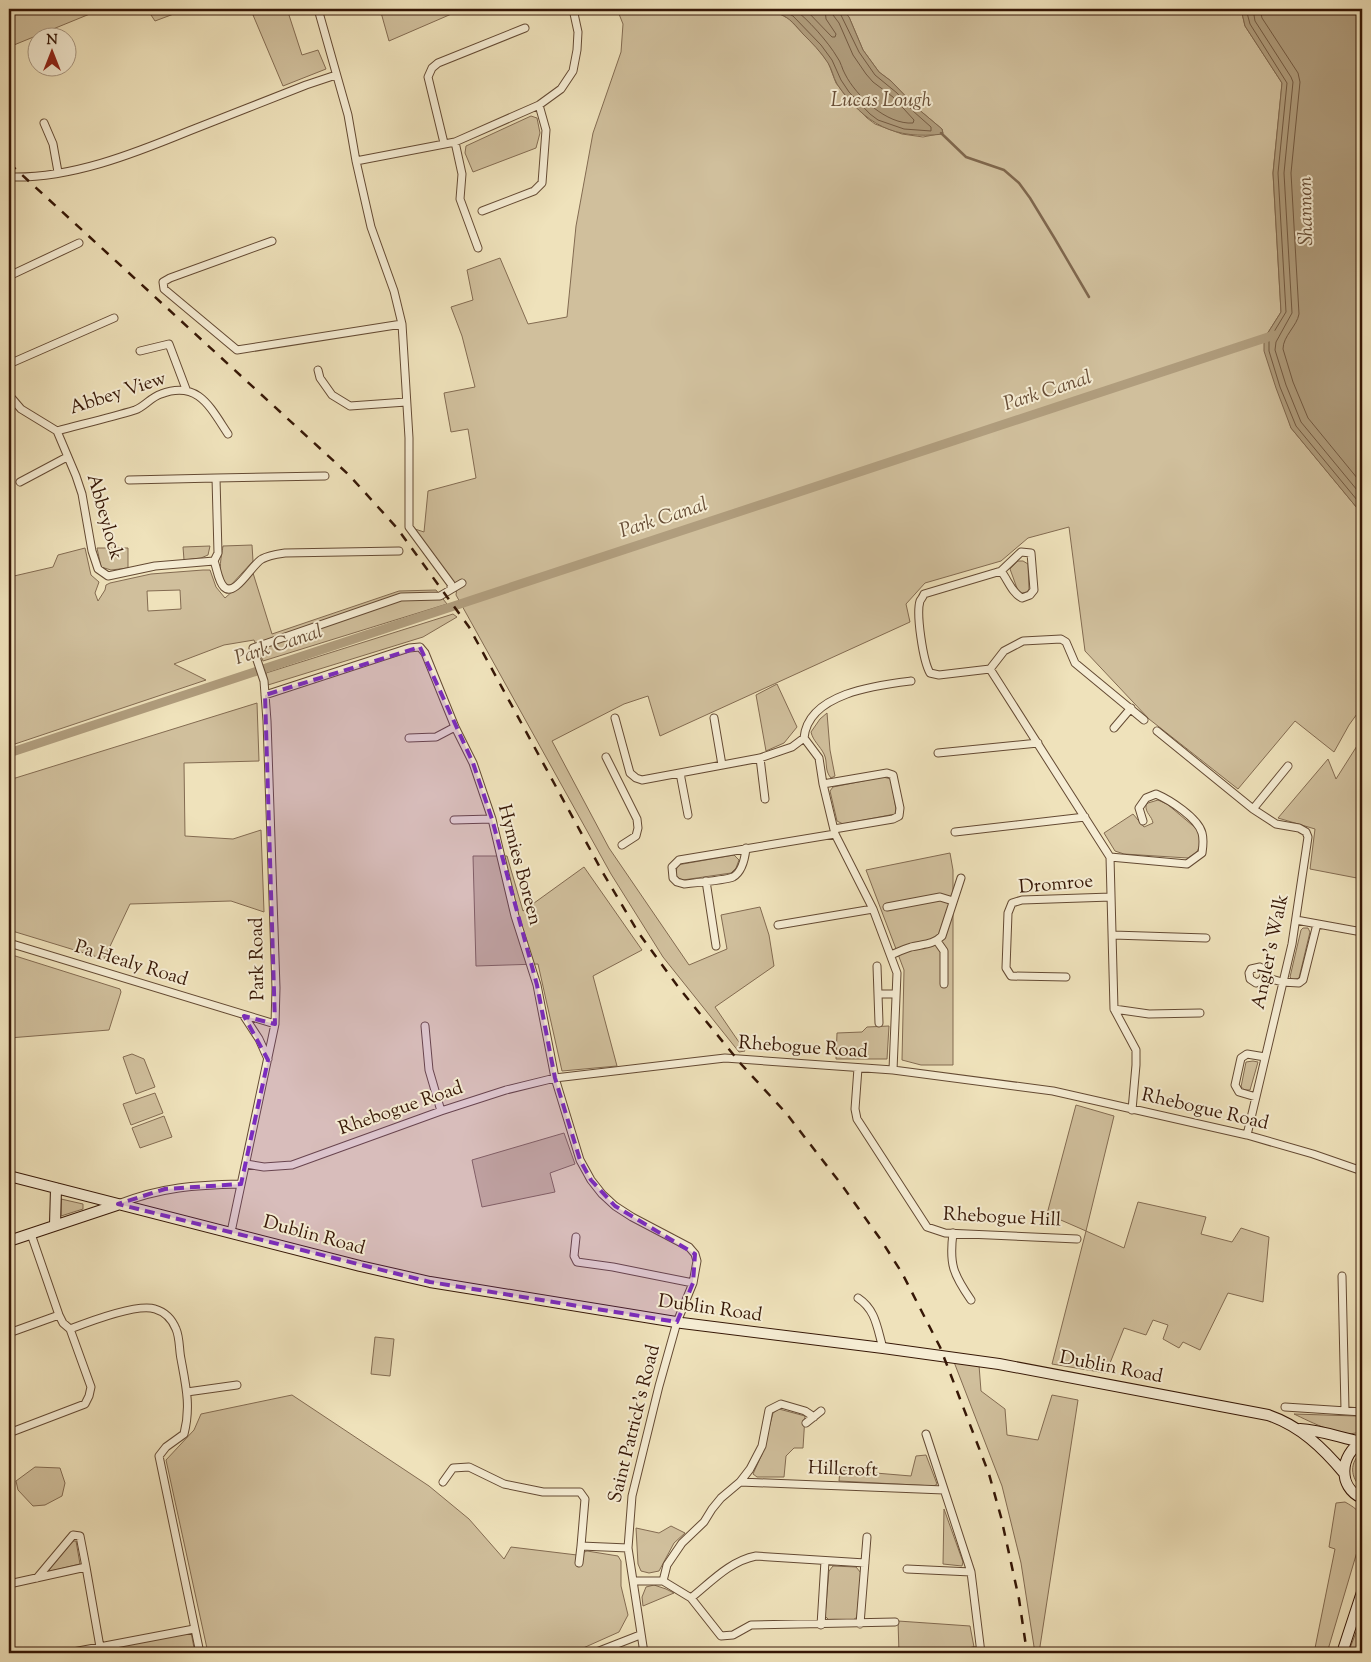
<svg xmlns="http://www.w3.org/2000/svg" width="1371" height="1662" font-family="'Sorts Mill Goudy',serif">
<rect width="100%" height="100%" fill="#efe2bb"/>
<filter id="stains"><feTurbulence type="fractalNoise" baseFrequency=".004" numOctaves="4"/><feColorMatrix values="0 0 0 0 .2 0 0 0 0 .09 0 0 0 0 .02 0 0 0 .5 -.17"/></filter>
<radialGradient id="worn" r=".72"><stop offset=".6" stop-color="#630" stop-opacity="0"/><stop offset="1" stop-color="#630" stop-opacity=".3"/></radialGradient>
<!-- green -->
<path fill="#d0bf9c" stroke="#836b51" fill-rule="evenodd" d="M 23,9 L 102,9 L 9,47 L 9,15 Z
M 147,9 L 187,9 L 155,21 Z
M 267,9 L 287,9 L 302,55 L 318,50 L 326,69 L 283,86 L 253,15 Z
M 380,9 L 463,9 L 389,41 Z
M 617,9 L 750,9 L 780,14 L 789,19 L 817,48 L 828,62 L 836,83 L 845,95 L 867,118 L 875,124 L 902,134 L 923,137 L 943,133 L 942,129 L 917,108 L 891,81 L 879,72 L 863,50 L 849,17 L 842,9 L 1241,9 L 1245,26 L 1282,83 L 1273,173 L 1281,312 L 1264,339 L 1291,428 L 1362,514 L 1362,707 L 1349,725 L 1334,752 L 1295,721 L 1238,789 L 1149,719 L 1085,651 L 1069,527 L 1028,538 L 1001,561 L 925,583 L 906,604 L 910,622 L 660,736 L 648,696 L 624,704 L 552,741 L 609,848 L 689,965 L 727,949 L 721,915 L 760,907 L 769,935 L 774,966 L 715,1007 L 745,1051 L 739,1052 L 663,957 L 611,874 L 456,595 L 457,587 L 415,529 L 424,532 L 428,491 L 476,478 L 468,429 L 451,432 L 444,393 L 475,387 L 462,336 L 451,307 L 473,300 L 467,270 L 500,258 L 528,324 L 567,317 L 576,226 L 593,133 L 621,52 L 623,24 Z
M 531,116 L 537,118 L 540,133 L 536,148 L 473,172 L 465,153 L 466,146 Z
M 252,545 L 253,561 L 231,585 L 226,585 C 217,575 221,558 223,546 Z
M 210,546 L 208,555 L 201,558 L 184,560 L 183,547 Z
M 85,548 L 91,575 L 99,582 L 95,593 L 98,601 L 105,590 L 106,585 L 110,583 L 151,574 L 203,570 L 210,570 L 216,587 L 225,598 L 253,573 L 272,634 L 399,591 L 436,590 L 447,604 L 263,661 L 254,640 L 224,645 L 174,664 L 206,680 L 9,746 L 9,575 L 14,576 L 53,567 L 58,555 ZM 180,590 L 181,609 L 148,611 L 147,591 Z
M 97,548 L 128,548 L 128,568 L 111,570 L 101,567 Z
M 1018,561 L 1023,561 L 1028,564 L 1029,589 L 1027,592 L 1022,593 L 1018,591 L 1010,569 Z
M 453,614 L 457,617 L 423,637 L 268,685 L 266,673 Z
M 777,684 L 797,727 L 784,743 L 766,751 L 756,695 Z
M 257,703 L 259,761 L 184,763 L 185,836 L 233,839 L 261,830 L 264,912 L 231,901 L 130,904 L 104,959 L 9,930 L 9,780 Z
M 827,713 L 830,750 L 835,776 L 831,778 C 824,770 828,762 824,754 C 820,746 813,741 811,732 L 820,719 Z
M 1362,738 L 1362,879 L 1310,869 L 1315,829 L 1278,818 L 1328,759 L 1336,779 Z
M 883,777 L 891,779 L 896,809 L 895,814 L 843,824 L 837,821 L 830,791 L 833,787 Z
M 1158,800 L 1167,804 L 1198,830 L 1201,842 L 1197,852 L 1188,858 L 1124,854 L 1115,851 L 1104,833 L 1133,814 L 1144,827 L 1153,823 C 1152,816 1145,813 1146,805 L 1148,803 Z
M 950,853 L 953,870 L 953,1065 L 921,1065 L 902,1060 L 904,970 L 866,870 Z
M 734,855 L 739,860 L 736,868 L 731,873 L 683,880 L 676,877 L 677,865 Z
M 473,856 L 507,856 L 523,911 L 584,867 L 642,950 L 593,976 L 617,1066 L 562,1071 L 538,964 L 476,966 Z
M 1303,928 L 1308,928 L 1310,932 L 1299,978 L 1293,980 L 1290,977 L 1301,930 Z
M 9,954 L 120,989 L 121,992 L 109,1030 L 9,1038 Z
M 889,1026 L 887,1059 L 836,1059 L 837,1033 L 862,1032 L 867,1027 Z
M 132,1054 L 144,1059 L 155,1087 L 136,1094 L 123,1057 Z
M 1253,1061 L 1258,1062 L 1250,1090 L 1245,1090 L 1241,1087 L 1246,1062 Z
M 155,1093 L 163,1113 L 131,1125 L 123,1104 Z
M 1076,1105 L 1114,1116 L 1086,1231 L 1124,1248 L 1138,1202 L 1206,1217 L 1201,1234 L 1232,1242 L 1241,1228 L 1269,1237 L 1263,1302 L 1228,1293 L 1200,1350 L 1183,1342 L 1179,1348 L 1163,1339 L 1168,1325 L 1153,1320 L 1146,1335 L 1124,1328 L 1106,1373 L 1052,1364 L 1086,1231 L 1047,1214 Z
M 164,1116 L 172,1137 L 140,1148 L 132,1128 Z
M 564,1133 L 575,1164 L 550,1173 L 555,1192 L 482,1207 L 472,1160 Z
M 61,1199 L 83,1204 L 83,1209 L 61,1216 Z
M 375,1337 L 394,1339 L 390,1376 L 371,1374 Z
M 954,1362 L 979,1365 L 981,1391 L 1005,1409 L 1007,1435 L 1038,1440 L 1052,1395 L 1078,1400 L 1039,1653 L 1035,1653 L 1021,1563 L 1002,1486 Z
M 292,1395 L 429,1486 L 469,1519 L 504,1559 L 511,1547 L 577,1555 L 587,1551 L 618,1556 L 621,1561 L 621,1586 L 628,1615 L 619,1632 L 572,1653 L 208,1653 L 166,1460 L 194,1430 L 201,1414 Z
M 779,1409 L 805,1416 L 803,1448 L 794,1448 L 786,1456 L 784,1477 L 757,1477 L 753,1474 L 762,1454 L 773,1413 Z
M 1294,1414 L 1356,1416 L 1362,1420 L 1362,1430 C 1348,1442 1309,1421 1294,1414 Z
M 1362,1452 L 1362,1488 C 1350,1478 1349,1462 1362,1452 Z
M 926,1455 L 937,1484 L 934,1486 L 839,1481 L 840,1470 L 911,1476 L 916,1456 Z
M 35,1467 L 60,1468 L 65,1483 L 62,1496 L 45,1505 L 33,1506 L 18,1490 L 16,1481 Z
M 1345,1502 C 1363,1512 1362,1516 1362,1535 L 1327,1653 L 1314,1653 L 1335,1549 L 1329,1547 L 1336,1503 Z
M 944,1509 L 963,1562 L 962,1566 L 943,1564 Z
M 671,1526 L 685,1533 L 674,1543 L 659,1571 L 649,1573 L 641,1571 L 638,1564 L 636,1528 L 659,1533 Z
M 73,1541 L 76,1541 L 80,1564 L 47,1572 Z
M 833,1566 L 856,1567 L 861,1573 L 857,1617 L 852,1621 L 829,1620 L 825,1616 L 829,1571 Z
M 654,1585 L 666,1589 L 674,1593 L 643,1606 L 642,1597 L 646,1587 Z
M 1362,1617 L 1362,1653 L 1349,1653 L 1350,1648 Z
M 898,1621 L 970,1626 L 974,1647 L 967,1648 L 967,1653 L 899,1653 Z
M 191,1632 L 195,1653 L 88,1653 Z"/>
<!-- water -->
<path fill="#b09d7d" stroke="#7f674d" d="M 750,9 L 842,9 L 849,17 L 863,50 L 879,72 L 891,81 L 917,108 L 942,129 L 943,134 C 895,140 865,125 837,84 C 833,77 832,69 828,63 C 821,52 812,43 803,34 C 796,26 790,18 780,14 C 770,10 760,10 750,9 Z
M 1241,9 L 1362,9 L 1362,514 L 1291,428 L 1276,388 L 1264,351 L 1264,339 L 1281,312 L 1273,173 L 1282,83 L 1245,26 Z"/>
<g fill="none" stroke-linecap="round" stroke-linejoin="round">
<!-- shore -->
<path stroke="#735a42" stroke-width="1" d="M 780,9 L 793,16 L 821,45 L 832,60 L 841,80 L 849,92 L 870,114 L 878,120 L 904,129 L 931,131 L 931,127 L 913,111 L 897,93 L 875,75 L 859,52 L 838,9
M 794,9 C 807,18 829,43 837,57 C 841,62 842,69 845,74 C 856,96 887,125 913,123 L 914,120 L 893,97 L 873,82 L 866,74 L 853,55 L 839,23 L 833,15 L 832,9
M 805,9 L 832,37 L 835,37 L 836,34 L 826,19 L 825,9
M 1246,9 L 1250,24 L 1287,83 L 1278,173 L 1286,312 L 1269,340 L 1269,351 L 1280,387 L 1296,426 L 1362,506
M 1253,9 L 1255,21 L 1291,77 L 1293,82 L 1284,173 L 1292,313 L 1276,342 L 1275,350 L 1286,385 L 1301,422 L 1362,496
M 1260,9 L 1262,18 L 1298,73 L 1300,82 L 1291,173 L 1299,314 C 1297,326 1283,336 1283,349 L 1293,382 L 1308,418 L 1362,484"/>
<!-- stream -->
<path stroke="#7f674d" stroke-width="2.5" d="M 941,133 L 966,157 L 1004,170 L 1019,183 L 1030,198 L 1055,239 L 1089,297"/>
<!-- canal -->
<path stroke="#b09d7d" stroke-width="9" d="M 9,753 L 1274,335"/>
<!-- minor casing -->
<g stroke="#644a33" stroke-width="9">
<path id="minor" d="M 318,9 L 348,115 L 356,161 L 371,227 L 394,291 L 402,324 L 409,438 L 409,527 L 451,584 L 451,588
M 44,123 L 53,144 L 58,172
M 455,142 L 462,174 L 460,199 L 478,248
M 444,143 L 428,77 L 432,68 L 438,63 L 525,28
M 356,161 L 455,142 L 539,105 L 561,89 L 573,71 L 577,50 L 578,32 L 573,9
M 9,177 C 70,179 133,154 189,131 C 228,116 267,100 306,85 L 336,75
M 482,211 L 534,191 L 542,183 L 546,130 L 539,105
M 272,241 L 170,278 L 163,282 L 164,289 L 237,350 L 402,324
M 9,276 L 79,243
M 140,351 L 169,344 L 186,389
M 9,364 L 114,318
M 318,370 L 320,378 L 332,395 L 350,406 L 406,402
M 9,395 L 21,409 L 57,431
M 57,431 L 76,476 L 82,494 L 92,551 L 98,569 L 108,576 L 155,566 L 214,561 L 218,553 L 216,478 L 129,480
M 57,431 C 83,424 109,418 135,410 C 144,407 151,397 161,394 C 198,380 210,407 228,434
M 216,478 L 325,476
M 20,482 L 67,457
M 214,561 C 217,568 218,581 224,587 C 235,598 252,564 262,559 C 269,555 278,554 285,553 L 399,551
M 1001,571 C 1008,580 1012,593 1022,598 L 1030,595 L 1034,590 L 1031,553 L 1021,552 L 1001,571 L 924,594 C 923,597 921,599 920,601 C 916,614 923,661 930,673 L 939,675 L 990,669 L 1004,651 L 1023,641 L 1061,639 L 1066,642 L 1075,663 L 1144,720
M 990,669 L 1110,857 L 1114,1009 L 1136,1050 L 1136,1065 L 1132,1110
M 265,695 L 409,648 L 420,647 L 425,653 L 455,727 L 473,763 L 492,819 L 515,916 L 537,985 L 555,1078 L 580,1160 L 591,1180 L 602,1194 L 615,1206 L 632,1217 L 689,1247 L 695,1254 L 697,1261 L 693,1283 L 677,1322 L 659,1386 L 632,1496 L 628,1548 L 644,1653
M 615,718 L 630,773 L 636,778 L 642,780 L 760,758 L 792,747 L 804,738
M 714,718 L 722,765
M 1114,728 L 1131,708
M 1157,731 L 1253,809 L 1276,824 L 1299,828 L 1306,832 L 1308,837 L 1292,944 L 1247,1135
M 409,738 L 436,737 L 455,727
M 938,753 L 1038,743
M 606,757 L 637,819 L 638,828 L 636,836 L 622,845
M 760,758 L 765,799
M 680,773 L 688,815
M 823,784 L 887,773 L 893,775 L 900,808 L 899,816 L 893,819 L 834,829
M 1253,809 L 1288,766
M 454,820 L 492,819
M 955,832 L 1085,817
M 746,848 C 745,858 742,872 733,877 C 727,880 693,883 684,884 L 677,882 L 673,878 L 672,867 L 679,860 L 835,834
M 1110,857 L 1187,864 L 1202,853 C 1203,846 1204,840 1202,833 C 1198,818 1170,800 1156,794 L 1146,798 L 1139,808 L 1143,821
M 706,881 L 716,946
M 887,907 L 940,897 L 953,901
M 1296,920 L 1362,932
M 778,925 L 873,909
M 1113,935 L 1206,938
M 937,941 L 944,951 L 944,984
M 9,943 L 275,1024
M 891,955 C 898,952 904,949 911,947 C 923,944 933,945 942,936 L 961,878
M 877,966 L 879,1023
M 1066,977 L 1011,976 L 1006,968 L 1008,913 L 1012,903 L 1022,900 L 1111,897
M 1264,977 L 1264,970 L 1260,967 L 1251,969 L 1249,973 L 1250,979 L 1256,983 L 1261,981 L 1264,977 L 1282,982 L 1299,983 L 1303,980 L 1317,924
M 878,994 L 896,994
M 1114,1009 L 1149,1014 L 1200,1013
M 244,1016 L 259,1039 L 268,1059
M 425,1026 L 429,1070 L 441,1111
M 858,1068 L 855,1109 L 857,1119 L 927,1227 L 945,1233 L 1077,1239
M 893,1070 L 897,973 L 873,909 L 835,834 L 823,784 L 819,758 L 804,738 C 808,693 878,685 911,681
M 1256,1097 L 1239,1092 L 1235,1085 L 1241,1058 L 1247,1054 L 1265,1057
M 246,1164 L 264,1167 L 292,1165 L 441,1111 L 506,1090 L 555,1078 L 725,1058 L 893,1070 L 1053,1091 L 1247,1135 L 1313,1154 L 1362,1171
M 118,1204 C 162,1187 195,1185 241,1184
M 231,1232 L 275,1024 L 276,988 L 267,721 L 264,681 L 253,648 L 401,597 L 440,596 L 462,583
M 953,1233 C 949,1264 953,1274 971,1300
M 576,1237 L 574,1256 L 577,1262 L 613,1267 L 693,1283
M 1342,1276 L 1345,1410
M 858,1298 C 876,1310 877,1328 883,1348
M 70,1329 C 88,1322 138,1303 155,1309 C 165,1312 172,1319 176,1329 C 180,1338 179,1350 181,1359 C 186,1386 191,1407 184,1434 L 166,1447 L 159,1456 L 200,1653
M 9,1333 L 59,1315
M 187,1392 L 237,1385
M 1285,1407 L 1362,1412
M 806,1423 L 821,1411
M 9,1433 L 85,1404 L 89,1396 L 91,1387 L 70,1329 L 63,1323 L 59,1315 L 31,1234
M 926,1434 L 971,1572 L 981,1653
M 443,1482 L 453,1468 L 469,1467 L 504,1484 L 543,1492 L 580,1492 L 585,1499 L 581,1546 L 628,1548
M 740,1482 L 944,1490
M 579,1563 L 581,1546
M 907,1569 L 971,1572
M 37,1578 L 73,1535 L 80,1536 L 86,1567
M 633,1581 L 663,1581 L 691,1598 L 721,1636 L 733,1635 L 751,1625 L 895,1622
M 663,1581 L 667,1565 L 682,1543 L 704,1522 L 712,1509 L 721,1498 L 740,1482 L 750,1469 L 762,1446 L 769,1410 L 781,1404 L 805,1411 L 814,1417
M 9,1584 L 86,1567 L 100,1647
M 691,1598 C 711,1582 730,1561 756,1556 L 865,1563
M 860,1624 L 867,1537
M 821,1625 L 825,1561
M 969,1652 L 981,1650
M 68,1653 L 194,1629
M 594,1653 L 640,1635"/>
</g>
<!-- secondary casing -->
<g stroke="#361706" stroke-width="12">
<path id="secondary" d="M 9,1176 L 360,1266 L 430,1282 L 682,1323 L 883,1348 L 999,1364 L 1268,1415 C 1300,1426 1322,1447 1344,1473
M 55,1225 L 56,1188
M 9,1241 L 117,1205
M 1300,1429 C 1321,1430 1341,1438 1362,1442
M 1362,1442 C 1340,1454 1337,1487 1362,1498
M 1342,1653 L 1362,1592"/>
</g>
<!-- minor -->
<use href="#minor" stroke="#f5ecd3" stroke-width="7"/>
<!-- secondary -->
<use href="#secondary" stroke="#f5ecd3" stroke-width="10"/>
<!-- rail -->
<path stroke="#361706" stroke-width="2.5" stroke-dasharray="9 9" stroke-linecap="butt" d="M 9,163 L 349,475 L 397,528 L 469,627 L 603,873 L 638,932 L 679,988 L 741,1064 L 786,1113 L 841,1184 L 881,1240 L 902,1273 L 940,1347 L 989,1474 L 1001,1517 L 1019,1599 L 1027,1653"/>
</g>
<!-- marked area -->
<path fill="#7b2cbf" fill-opacity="0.2" stroke="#7b2cbf" stroke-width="4" stroke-dasharray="10 6" stroke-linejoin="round" d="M 420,647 L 473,763 L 492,819 L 537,985 L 555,1078 L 580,1160 L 591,1180 L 615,1206 L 695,1254 L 693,1283 L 677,1322 L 430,1282 L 118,1204 L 165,1189 L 241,1184 L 268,1060 L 244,1016 L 275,1024 L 265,695 Z"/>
<g text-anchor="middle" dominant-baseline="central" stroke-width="4" stroke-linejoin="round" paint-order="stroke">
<!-- street labels -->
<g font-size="19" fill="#361706" stroke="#f5ecd3">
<text transform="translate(118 394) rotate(-18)">Abbey View</text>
<text transform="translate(104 517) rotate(74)">Abbeylock</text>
<text transform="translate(519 865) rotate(75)">Hymies Boreen</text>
<text transform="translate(1056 885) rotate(-5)">Dromroe</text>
<text transform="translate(1271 952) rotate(-78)">Angler's Walk</text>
<text transform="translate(258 959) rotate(-91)">Park Road</text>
<text transform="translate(131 964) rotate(17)">Pa Healy Road</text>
<text transform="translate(803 1048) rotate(4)">Rhebogue Road</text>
<text transform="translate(401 1109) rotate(-19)">Rhebogue Road</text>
<text transform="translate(1205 1110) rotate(13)">Rhebogue Road</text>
<text transform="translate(1002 1218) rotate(3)">Rhebogue Hill</text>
<text transform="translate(314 1236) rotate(15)">Dublin Road</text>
<text transform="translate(710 1309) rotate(8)">Dublin Road</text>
<text transform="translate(1111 1368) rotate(11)">Dublin Road</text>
<text transform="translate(635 1424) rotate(-76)">Saint Patrick's Road</text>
<text transform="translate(843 1470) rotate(2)">Hillcroft</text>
</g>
<!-- water labels -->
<g font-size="20" font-style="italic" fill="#674d36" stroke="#f5ecd3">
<text x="881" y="101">Lucas Lough</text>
<text transform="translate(1307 211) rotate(-91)">Shannon</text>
<text transform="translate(1048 392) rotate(-18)">Park Canal</text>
<text transform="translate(664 519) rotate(-18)">Park Canal</text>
<text transform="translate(279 646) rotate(-18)">Park Canal</text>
</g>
</g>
<!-- margin -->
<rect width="1371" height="1662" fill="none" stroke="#efe2bb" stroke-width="30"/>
<rect x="10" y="10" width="1351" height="1642" fill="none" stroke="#361706" stroke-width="2.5"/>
<rect x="15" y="15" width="1341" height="1632" fill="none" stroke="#361706"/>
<!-- north arrow -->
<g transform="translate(52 52)"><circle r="24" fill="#f5ecd3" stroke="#a99781"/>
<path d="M0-4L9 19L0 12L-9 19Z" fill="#8f2418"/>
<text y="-8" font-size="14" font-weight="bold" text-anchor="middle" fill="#361706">N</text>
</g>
<rect width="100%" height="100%" filter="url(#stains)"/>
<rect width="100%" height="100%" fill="url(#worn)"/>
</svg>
